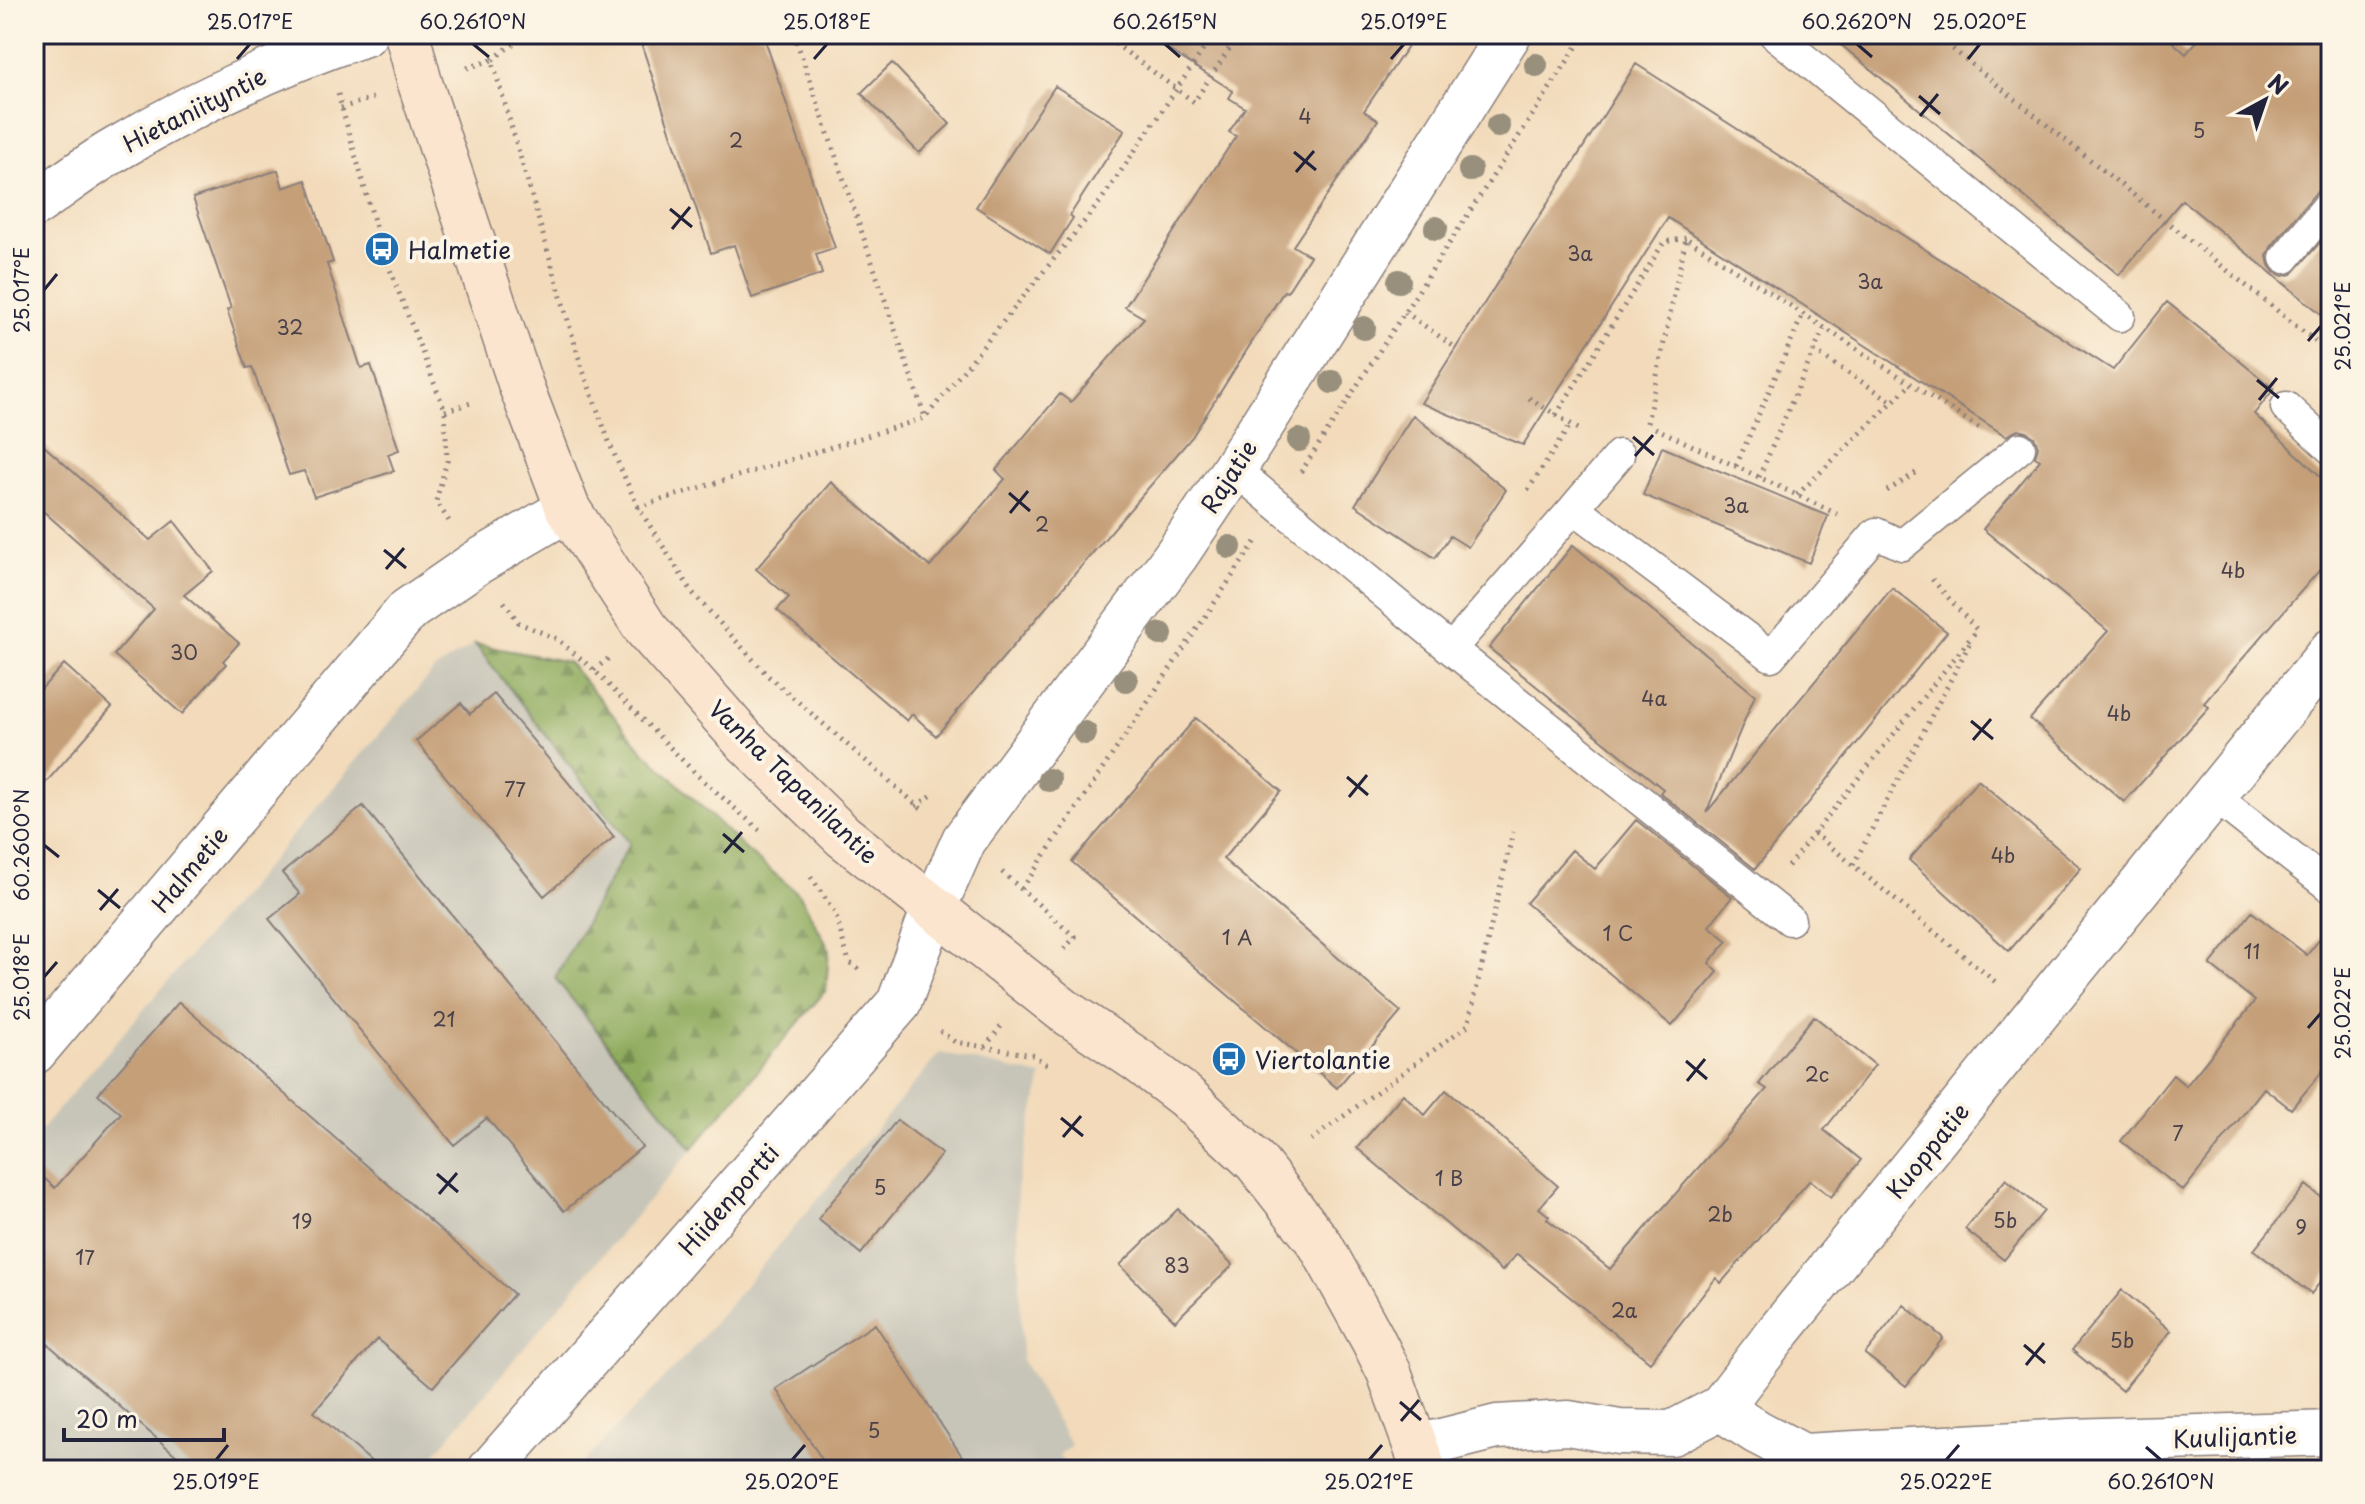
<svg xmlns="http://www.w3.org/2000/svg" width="2365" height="1504" font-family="'Playpen Sans',sans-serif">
<defs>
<pattern id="forest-firs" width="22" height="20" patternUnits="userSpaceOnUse" patternTransform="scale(2)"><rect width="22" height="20" fill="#90ac5f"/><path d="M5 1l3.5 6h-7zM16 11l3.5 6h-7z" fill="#758c50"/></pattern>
</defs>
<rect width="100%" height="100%" fill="#fcf5e5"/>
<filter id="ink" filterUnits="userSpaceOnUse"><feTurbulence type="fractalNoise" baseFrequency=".0125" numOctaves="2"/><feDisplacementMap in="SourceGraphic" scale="16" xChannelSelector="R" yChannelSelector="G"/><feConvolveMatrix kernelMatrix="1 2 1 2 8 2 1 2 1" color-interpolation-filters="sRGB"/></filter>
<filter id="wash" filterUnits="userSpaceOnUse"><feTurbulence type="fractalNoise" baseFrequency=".006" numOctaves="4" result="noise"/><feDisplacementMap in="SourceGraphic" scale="32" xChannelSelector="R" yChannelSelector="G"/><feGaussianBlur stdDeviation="1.8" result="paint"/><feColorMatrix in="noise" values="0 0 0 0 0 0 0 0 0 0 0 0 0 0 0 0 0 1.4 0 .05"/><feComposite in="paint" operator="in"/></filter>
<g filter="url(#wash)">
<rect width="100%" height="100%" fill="#f2daba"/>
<!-- industrial -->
<path fill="#c7c5b8" d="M 475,644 L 630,843 L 555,978 L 692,1149 L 421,1470 L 34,1470 L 34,1138 L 435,669 Z
M 940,1053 L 1042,1076 L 1017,1185 L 1022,1360 L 1071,1445 L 1059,1455 L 1068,1470 L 576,1470 L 688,1354 Z"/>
<!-- forest -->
<path fill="url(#forest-firs)" stroke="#59674d" stroke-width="2" d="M 475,644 L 568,662 L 643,750 L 745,849 L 800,895 L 829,949 L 826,990 L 692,1149 L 555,978 L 630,843 Z"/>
<g id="blocks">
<!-- building -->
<path fill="#c49f78" d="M 638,34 L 763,34 L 835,248 L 816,254 L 822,274 L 752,298 L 734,245 L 711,253 Z
M 1144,34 L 1416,34 L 1364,111 L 1378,120 L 1293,246 L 1310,256 L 1287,292 L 1284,291 L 1192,437 L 936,736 L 912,714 L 907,721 L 777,610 L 789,597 L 756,569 L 831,482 L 930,567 L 1005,479 L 996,470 L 1060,394 L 1071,402 L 1144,318 L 1125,307 L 1236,136 L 1229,132 L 1245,108 L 1229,98 L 1233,91 Z
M 1828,34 L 2164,34 L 2186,54 L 2203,34 L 2331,34 L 2331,184 L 2317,191 L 2271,247 L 2267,256 L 2269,265 L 2274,272 L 2283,276 L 2292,274 L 2331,230 L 2331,322 L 2182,200 L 2119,275 Z
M 892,63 L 950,124 L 919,153 L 861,93 Z
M 1636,64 L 2113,370 L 2167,302 L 2274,389 L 2254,414 L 2331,486 L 2331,557 L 2204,703 L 2209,707 L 2124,802 L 2030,719 L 2108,631 L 1983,529 L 2040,460 L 2035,457 L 2038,446 L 2034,437 L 2027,432 L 2018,430 L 2006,436 L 1668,218 L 1523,445 L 1421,403 Z
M 1055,86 L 1125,130 L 1070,215 L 1073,218 L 1050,254 L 976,207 Z
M 278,170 L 283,188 L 306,180 L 333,262 L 327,264 L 361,368 L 371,365 L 399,450 L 388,454 L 394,471 L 314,497 L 304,471 L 289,475 L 252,367 L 247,368 L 227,310 L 231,308 L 193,198 Z
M 1413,415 L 1506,490 L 1468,547 L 1450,536 L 1435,558 L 1355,505 Z
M 34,437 L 150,540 L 174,521 L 213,571 L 184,595 L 239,643 L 223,661 L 226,664 L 182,714 L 114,655 L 154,609 L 34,503 Z
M 1662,447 L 1828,516 L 1809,563 L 1643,495 Z
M 1573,545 L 1755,695 L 1706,813 L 1892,588 L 1947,632 L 1755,869 L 1660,793 L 1663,789 L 1489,648 Z
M 64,664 L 112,707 L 34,796 L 34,697 Z
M 494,694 L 614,837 L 544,896 L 416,741 L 461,703 L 470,714 Z
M 1196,718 L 1281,791 L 1223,859 L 1401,1012 L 1337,1088 L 1072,862 Z
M 1978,780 L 2081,868 L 2009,951 L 1909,860 Z
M 363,806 L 642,1147 L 564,1211 L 487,1118 L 454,1145 L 269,919 L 300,894 L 282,873 Z
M 1636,820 L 1732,897 L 1709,926 L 1728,941 L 1709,963 L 1718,972 L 1672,1026 L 1526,903 L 1572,850 L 1595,869 Z
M 2252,912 L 2307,955 L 2331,925 L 2331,1061 L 2291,1109 L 2264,1088 L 2183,1191 L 2121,1141 L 2173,1075 L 2186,1086 L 2255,1001 L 2210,965 Z
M 179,1002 L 514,1294 L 433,1387 L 377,1339 L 314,1412 L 381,1470 L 193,1470 L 34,1332 L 34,1169 L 55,1188 L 121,1113 L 98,1094 Z
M 1814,1016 L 1875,1065 L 1824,1130 L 1861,1160 L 1831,1197 L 1810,1180 L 1721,1283 L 1716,1278 L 1650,1362 L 1517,1254 L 1502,1271 L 1357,1148 L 1403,1094 L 1425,1115 L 1446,1090 L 1558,1186 L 1539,1208 L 1549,1216 L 1547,1219 L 1610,1269 L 1767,1089 L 1759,1084 Z
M 897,1120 L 942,1154 L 861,1254 L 818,1219 Z
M 2006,1179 L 2044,1211 L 2004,1260 L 1965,1229 Z
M 2306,1185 L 2331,1205 L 2331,1268 L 2311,1294 L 2254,1250 Z
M 1178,1209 L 1233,1265 L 1175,1321 L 1120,1265 Z
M 2122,1290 L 2171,1331 L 2122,1391 L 2072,1350 Z
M 1904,1305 L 1943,1338 L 1906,1386 L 1865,1354 Z
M 875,1324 L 971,1470 L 829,1470 L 776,1389 Z"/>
</g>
</g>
<g filter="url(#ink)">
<use href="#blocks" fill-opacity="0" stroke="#8a7e7a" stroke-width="2"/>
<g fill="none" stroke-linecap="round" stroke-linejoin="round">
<!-- lane casing -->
<g stroke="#8a7e7a" stroke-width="33">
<path id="lane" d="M 1774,34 L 2120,316
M 2285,258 L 2331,202
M 2286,407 L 2331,449
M 1234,469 L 1451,649 L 1574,508 L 1771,656 L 1876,533 L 1902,545 L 2020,448
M 1574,508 L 1619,455
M 1451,649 L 1790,920
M 2214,796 L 2331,888"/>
</g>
<!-- street casing -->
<g stroke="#8a7e7a" stroke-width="47">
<path id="street" d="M 34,205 C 61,187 87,166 115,150 C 194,103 278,63 365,34
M 34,1052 L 408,610 L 476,563 L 568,509
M 1720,1408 L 1757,1432 L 1803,1456 L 2070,1441 L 2331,1433
M 1417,1447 L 1497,1427 L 1568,1423 L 1619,1432 L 1672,1433 L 1720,1408 L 1780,1330 L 2331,651
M 490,1470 L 899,1003 L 934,908 L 964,840 L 1177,554 L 1234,469 L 1509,34"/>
</g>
<!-- secondary casing -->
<g stroke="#8a7e7a" stroke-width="47">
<path id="secondary" d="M 407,34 L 420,83 L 521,386 L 568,509 L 646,629 L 743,739 L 843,836 L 1063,1010 L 1139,1061 L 1185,1096 L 1256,1162 L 1320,1244 L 1372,1338 L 1389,1372 L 1424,1470"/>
</g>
<!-- path -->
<path stroke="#8a7e7a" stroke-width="5" stroke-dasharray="2 6" stroke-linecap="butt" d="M 526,34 L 492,60 L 581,365 L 611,447 L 638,507 L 692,592 L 767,675 L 925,812
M 794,34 L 925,417
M 1102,34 L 1194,102 L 1239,34
M 1934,34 L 2331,354
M 467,68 L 492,60
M 338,94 L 382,249 L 445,411 L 447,461 L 436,501 L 449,521
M 341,108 L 373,98
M 1405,312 L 1453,346
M 1814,351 L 1893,402
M 1529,398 L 1582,431
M 445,411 L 474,402
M 1556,415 L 1664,242 L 1686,238
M 1647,423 L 1686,238 L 1979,428
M 1655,428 L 1837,514
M 1736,466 L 1803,314
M 1301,472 L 1585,34
M 1759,477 L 1824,328
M 1528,490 L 1571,424
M 1887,491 L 1919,471
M 1797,495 L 1911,384
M 638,507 L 925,418 L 1100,202 L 1214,34
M 504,602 L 519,623 L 557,639 L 594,670 L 698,776 L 763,833
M 594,670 L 609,658
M 916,806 L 932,795
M 1814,833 L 1998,984
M 1853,865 L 1970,643
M 1788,866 L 1977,630 L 1930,577
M 1002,872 L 1075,937 L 1064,949
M 811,877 L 835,913 L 849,962 L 859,970
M 1022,889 L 1256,541
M 940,1031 L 955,1042 L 1032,1055 L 1050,1066
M 985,1047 L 1002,1025
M 1311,1140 L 1468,1025 L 1513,832"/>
<!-- lane -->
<use href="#lane" stroke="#fff" stroke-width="30"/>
<!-- street -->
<use href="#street" stroke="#fff" stroke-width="44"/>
<!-- secondary -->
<use href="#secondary" stroke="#fbe5cf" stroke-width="44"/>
</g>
<!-- trees -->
<g fill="#98907c">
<circle cx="1536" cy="65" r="12"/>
<circle cx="1498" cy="126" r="12"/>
<circle cx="1470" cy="170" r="12"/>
<circle cx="1436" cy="228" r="12"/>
<circle cx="1399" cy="281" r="12"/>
<circle cx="1364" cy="328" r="12"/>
<circle cx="1332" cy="382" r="12"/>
<circle cx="1299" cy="440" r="12"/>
<circle cx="1230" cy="547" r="12"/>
<circle cx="1161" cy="634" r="12"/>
<circle cx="1126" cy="680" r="12"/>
<circle cx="1085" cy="733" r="12"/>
<circle cx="1049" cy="780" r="12"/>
</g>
</g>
<!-- ticks -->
<path fill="none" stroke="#22223b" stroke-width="3" d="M 473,44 L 489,57M 1165,44 L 1180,57M 1857,44 L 1872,57M 237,59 L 250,44M 814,59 L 827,44M 1391,59 L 1404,44M 1968,59 L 1980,44M 1919,96 L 1940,114M 1920,116 L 1938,94M 1294,152 L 1316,170M 1296,172 L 1314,151M 670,209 L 692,227M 672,229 L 690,207M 44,290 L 57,274M 2308,341 L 2321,326M 2257,380 L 2279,398M 2259,400 L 2277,378M 1633,437 L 1654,455M 1635,456 L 1653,435M 1009,493 L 1030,511M 1010,513 L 1028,491M 384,550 L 406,568M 386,569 L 404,548M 1971,721 L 1993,739M 1973,740 L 1991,719M 1347,777 L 1368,795M 1349,797 L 1367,775M 723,834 L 744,852M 44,845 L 59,857M 724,853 L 742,832M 98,890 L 120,908M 100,910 L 118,889M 44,977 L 57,962M 2308,1028 L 2321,1013M 1686,1061 L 1707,1079M 1687,1081 L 1705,1059M 1061,1118 L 1083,1136M 1063,1137 L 1081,1116M 437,1174 L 458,1192M 439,1194 L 457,1173M 2024,1345 L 2045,1363M 2026,1365 L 2044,1343M 1400,1402 L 1421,1420M 1401,1421 L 1419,1400M 2146,1447 L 2161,1460M 216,1460 L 228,1445M 792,1460 L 805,1445M 1369,1460 L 1382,1445M 1946,1460 L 1959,1445"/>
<!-- icons -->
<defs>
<g id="bus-disc" transform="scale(1.8)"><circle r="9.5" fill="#1f6fb2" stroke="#fcf5e5"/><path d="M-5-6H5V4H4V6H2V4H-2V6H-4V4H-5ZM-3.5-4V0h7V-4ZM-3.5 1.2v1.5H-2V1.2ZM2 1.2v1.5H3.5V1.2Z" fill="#fff"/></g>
</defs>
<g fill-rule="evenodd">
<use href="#bus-disc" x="382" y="249"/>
<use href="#bus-disc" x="1229" y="1059"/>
</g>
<g text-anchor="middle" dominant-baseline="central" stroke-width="8" stroke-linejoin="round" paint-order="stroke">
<!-- number labels -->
<g font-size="20" fill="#4a414a">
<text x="1305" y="116">4</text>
<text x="2199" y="130">5</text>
<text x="736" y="140">2</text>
<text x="1580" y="253">3a</text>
<text x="1870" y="281">3a</text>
<text x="290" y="327">32</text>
<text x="1736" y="505">3a</text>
<text x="1042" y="524">2</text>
<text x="2233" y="570">4b</text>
<text x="184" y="652">30</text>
<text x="1654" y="698">4a</text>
<text x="2119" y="713">4b</text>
<text x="515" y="789">77</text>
<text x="2003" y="855">4b</text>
<text x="1618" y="933">1 C</text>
<text x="1237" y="937">1 A</text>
<text x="2252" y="951">11</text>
<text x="444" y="1019">21</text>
<text x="1817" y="1074">2c</text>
<text x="2178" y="1133">7</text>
<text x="1449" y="1178">1 B</text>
<text x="880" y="1187">5</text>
<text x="1720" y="1214">2b</text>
<text x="2005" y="1220">5b</text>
<text x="302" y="1221">19</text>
<text x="2301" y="1227">9</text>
<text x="85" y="1257">17</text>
<text x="1177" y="1265">83</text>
<text x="1624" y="1310">2a</text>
<text x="2122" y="1340">5b</text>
<text x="874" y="1430">5</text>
</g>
<!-- street labels -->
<g font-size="24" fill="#22223b" stroke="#fcf5e5">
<text transform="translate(194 109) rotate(-27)">Hietaniityntie</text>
<text transform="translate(1228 476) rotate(-57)">Rajatie</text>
<text transform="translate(794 781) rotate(44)">Vanha Tapanilantie</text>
<text transform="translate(189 869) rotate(-50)">Halmetie</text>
<text transform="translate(1927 1150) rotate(-51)">Kuoppatie</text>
<text transform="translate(728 1199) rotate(-49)">Hiidenportti</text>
<text transform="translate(2235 1436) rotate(-2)">Kuulijantie</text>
</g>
<!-- poi labels -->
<g font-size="24" fill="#22223b" stroke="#fcf5e5" text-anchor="start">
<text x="408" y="249">Halmetie</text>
<text x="1255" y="1059">Viertolantie</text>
</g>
</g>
<!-- margin -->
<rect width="2365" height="1504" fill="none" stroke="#fcf5e5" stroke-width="88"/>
<!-- north arrow -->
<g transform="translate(2265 100) rotate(40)" stroke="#fcf5e5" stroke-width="6" paint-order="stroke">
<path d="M0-6L14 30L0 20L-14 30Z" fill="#22223b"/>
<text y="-12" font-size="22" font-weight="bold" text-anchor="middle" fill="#22223b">N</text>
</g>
<!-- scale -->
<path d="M64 1428v12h160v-12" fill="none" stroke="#22223b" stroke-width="4"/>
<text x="76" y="1428" font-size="24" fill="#22223b" stroke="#fcf5e5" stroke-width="6" paint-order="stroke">20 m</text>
<rect x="44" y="44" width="2277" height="1416" fill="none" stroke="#22223b" stroke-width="3"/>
<g font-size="20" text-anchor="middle" fill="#22223b">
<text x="250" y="29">25.017°E</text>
<text x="473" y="29">60.2610°N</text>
<text x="827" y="29">25.018°E</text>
<text x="1165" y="29">60.2615°N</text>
<text x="1404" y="29">25.019°E</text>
<text x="1857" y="29">60.2620°N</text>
<text x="1980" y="29">25.020°E</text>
<text transform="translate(22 290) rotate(-90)" y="7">25.017°E</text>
<text transform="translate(2343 326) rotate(-90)" y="7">25.021°E</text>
<text transform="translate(22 845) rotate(-90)" y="7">60.2600°N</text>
<text transform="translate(22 977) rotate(-90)" y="7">25.018°E</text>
<text transform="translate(2343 1013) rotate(-90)" y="7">25.022°E</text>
<text x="216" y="1489">25.019°E</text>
<text x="792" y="1489">25.020°E</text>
<text x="1369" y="1489">25.021°E</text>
<text x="1946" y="1489">25.022°E</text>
<text x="2161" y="1489">60.2610°N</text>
</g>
</svg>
